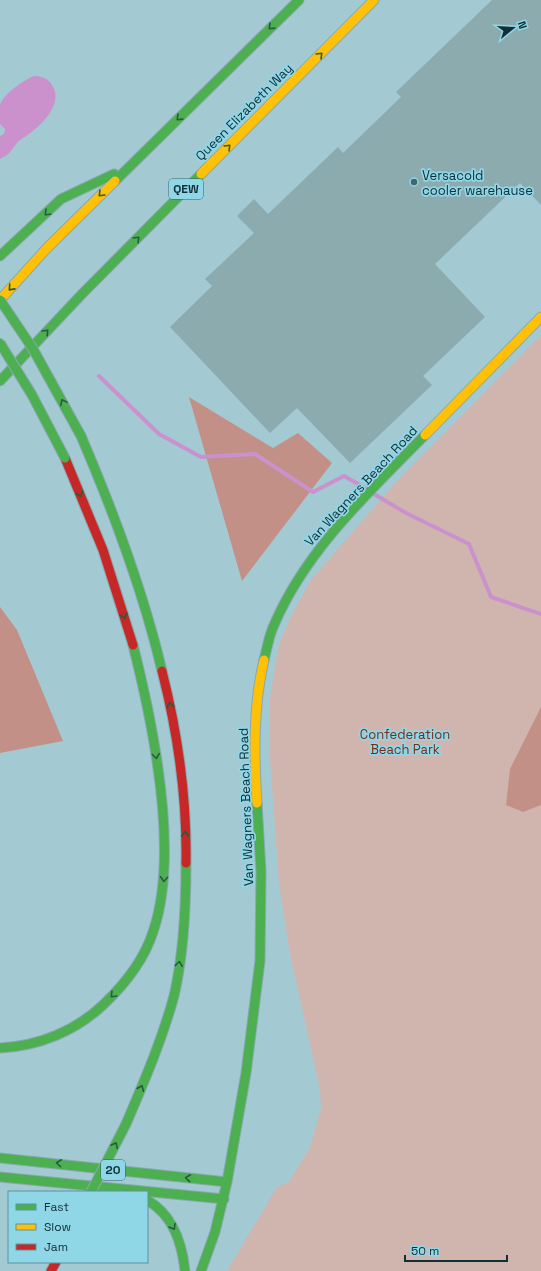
<svg xmlns="http://www.w3.org/2000/svg" width="541" height="1271" font-family="'Space Grotesk',sans-serif">
<rect width="100%" height="100%" fill="#a3c9d3"/>
<!-- green -->
<path fill="#d0b5af" d="M 541,335 L 541,1271 L 227,1271 L 277,1187 L 289,1182 L 310,1147 L 321,1108 L 320,1090 L 289,949 L 279,884 L 269,745 L 270,697 L 279,644 L 292,614 L 311,580 L 396,482 Z"/>
<!-- forest -->
<path fill="#c29086" d="M 189,397 L 273,448 L 298,433 L 332,463 L 242,581 Z
M 0,607 L 17,630 L 63,741 L 0,753 Z
M 541,707 L 541,805 L 523,812 L 506,805 L 510,769 Z"/>
<!-- water -->
<path fill="#cb91cd" d="M 34,76 C 41,76 48,78 52,85 C 66,106 35,131 20,140 C 16,143 13,149 10,152 C 8,155 3,157 0,159 L 0,136 L 4,134 L 5,129 L 0,124 C 0,118 0,110 0,105 C 3,94 24,80 34,76 Z"/>
<g fill="none" stroke-linecap="round" stroke-linejoin="round">
<!-- stream -->
<path stroke="#cb91cd" stroke-width="4" d="M 99,376 L 159,434 L 201,457 L 255,454 L 313,492 L 344,476 L 367,489
M 374,494 L 406,513 L 469,544 L 491,597 L 541,614"/>
</g>
<!-- building -->
<path fill="#8babaf" d="M 492,0 L 541,0 L 541,205 L 520,183 L 435,264 L 485,317 L 423,376 L 432,385 L 350,463 L 297,408 L 270,433 L 170,327 L 212,286 L 205,279 L 254,233 L 237,216 L 254,199 L 268,214 L 338,147 L 343,153 L 401,97 L 396,92 Z"/>
<g fill="none" stroke-linecap="round" stroke-linejoin="round">
<!-- fast casing -->
<g stroke="#8aa8af" stroke-width="11">
<path id="fast" d="M 115,181 L 299,0
M 0,256 L 61,199 L 114,174
M 0,381 L 82,294 L 201,174
M 81,436 C 114,513 143,590 162,671
M 264,660 C 267,649 269,635 274,625 C 306,550 368,493 425,435
M 0,1048 C 39,1046 76,1031 104,1004 C 125,984 144,960 153,932 C 180,854 153,724 133,645
M 126,1124 C 144,1082 162,1040 174,996 C 184,953 186,907 186,863
M 0,1158 L 227,1182 L 215,1232 L 201,1271
M 0,1177 L 224,1199
M 227,1182 L 246,1073 L 260,961 L 261,871 L 257,803
M 147,1200 C 173,1215 182,1242 185,1271"/>
</g>
<!-- slow casing -->
<g stroke="#8aa8af" stroke-width="11">
<path id="slow" d="M 201,174 L 374,0
M 0,300 L 47,248 L 115,181
M 425,435 L 541,317
M 257,803 C 254,756 253,706 264,660"/>
</g>
<!-- jam casing -->
<g stroke="#8aa8af" stroke-width="11">
<path id="jam" d="M 65,458 L 103,550 L 133,645
M 162,671 C 178,734 187,799 186,863
M 51,1271 L 56,1262"/>
</g>
<!-- fast -->
<use href="#fast" stroke="#4caf50" stroke-width="9"/>
<!-- slow -->
<use href="#slow" stroke="#ffc107" stroke-width="9"/>
<!-- jam -->
<use href="#jam" stroke="#c62828" stroke-width="9"/>
<!-- fast-bridge casing -->
<g stroke="#8aa8af" stroke-width="11" stroke-linecap="butt">
<path id="fast-bridge" d="M 0,300 L 33,349 L 81,436
M 0,343 L 32,395 L 65,458
M 91,1192 L 126,1124"/>
</g>
<!-- fast-bridge -->
<use href="#fast-bridge" stroke="#4caf50" stroke-width="9"/>
</g>
<!-- one-way arrows -->
<defs><path id="oneway-chevron" d="M-2-3.5L2.5 0L-2 3.5" fill="none" stroke-width="1.6" stroke-linecap="round" stroke-linejoin="round"/></defs>
<g stroke="#265c3e">
<use href="#oneway-chevron" transform="translate(271 27) rotate(136)"/>
<use href="#oneway-chevron" transform="translate(320 55) rotate(-45)"/>
<use href="#oneway-chevron" transform="translate(179 118) rotate(136)"/>
<use href="#oneway-chevron" transform="translate(228 147) rotate(-45)"/>
<use href="#oneway-chevron" transform="translate(101 194) rotate(135)"/>
<use href="#oneway-chevron" transform="translate(47 213) rotate(137)"/>
<use href="#oneway-chevron" transform="translate(137 239) rotate(-45)"/>
<use href="#oneway-chevron" transform="translate(11 288) rotate(132)"/>
<use href="#oneway-chevron" transform="translate(46 332) rotate(-47)"/>
<use href="#oneway-chevron" transform="translate(63 402) rotate(-118)"/>
<use href="#oneway-chevron" transform="translate(80 494) rotate(67)"/>
<use href="#oneway-chevron" transform="translate(124 616) rotate(74)"/>
<use href="#oneway-chevron" transform="translate(170 705) rotate(-101)"/>
<use href="#oneway-chevron" transform="translate(156 756) rotate(83)"/>
<use href="#oneway-chevron" transform="translate(185 834) rotate(-92)"/>
<use href="#oneway-chevron" transform="translate(164 879) rotate(94)"/>
<use href="#oneway-chevron" transform="translate(179 964) rotate(-83)"/>
<use href="#oneway-chevron" transform="translate(113 995) rotate(135)"/>
<use href="#oneway-chevron" transform="translate(141 1088) rotate(-67)"/>
<use href="#oneway-chevron" transform="translate(115 1145) rotate(-63)"/>
<use href="#oneway-chevron" transform="translate(59 1163) rotate(-173)"/>
<use href="#oneway-chevron" transform="translate(188 1178) rotate(-174)"/>
<use href="#oneway-chevron" transform="translate(173 1227) rotate(60)"/>
</g>
<!-- markers -->
<circle fill="#44656c" stroke="#8fd6e7" stroke-width="1.5" cx="414" cy="182" r="4"/>
<g text-anchor="middle" dominant-baseline="central" stroke-width="3.5" stroke-linejoin="round" paint-order="stroke">
<!-- shield labels -->
<g fill="#8fd6e7" stroke="#37616a" stroke-width="1">
<rect x="169" y="179" width="34" height="20" rx="3"/>
<rect x="101" y="1160" width="24" height="20" rx="3"/>
</g>
<g font-size="12" font-weight="bold" fill="#112f35">
<text x="186" y="189">QEW</text>
<text x="113" y="1170">20</text>
</g>
<!-- street labels -->
<g font-size="13" fill="#112f35" stroke="#8fd6e7">
<text transform="translate(244 112) rotate(-45)">Queen Elizabeth Way</text>
<text transform="translate(361 486) rotate(-47)">Van Wagners Beach Road</text>
<text transform="translate(246 807) rotate(-92)">Van Wagners Beach Road</text>
</g>
<!-- poi labels -->
<g font-size="13" fill="#112f35" stroke="#8fd6e7" text-anchor="start">
<text x="422" y="175">Versacold<tspan x="422" dy="15">cooler warehause</tspan></text>
</g>
<!-- park labels -->
<g font-size="13" fill="#792b1a" stroke="#8fd6e7">
<text x="405" y="734">Confederation<tspan x="405" dy="15">Beach Park</tspan></text>
</g>
</g>
<!-- legend -->
<rect x="8" y="1191" width="140" height="72" fill="#8fd6e7" stroke="#5d93a0"/>
<rect x="16" y="1204" width="20" height="6" fill="#4caf50" stroke="#5d93a0"/>
<text x="44" y="1211" font-size="12" fill="#112f35">Fast</text>
<rect x="16" y="1224" width="20" height="6" fill="#ffc107" stroke="#5d93a0"/>
<text x="44" y="1231" font-size="12" fill="#112f35">Slow</text>
<rect x="16" y="1244" width="20" height="6" fill="#c62828" stroke="#5d93a0"/>
<text x="44" y="1251" font-size="12" fill="#112f35">Jam</text>
<!-- north arrow -->
<g transform="translate(513 28) rotate(72)" stroke="#8fd6e7" stroke-width="3" paint-order="stroke">
<path d="M0-3L7 15L0 10L-7 15Z" fill="#112f35"/>
<text y="-6" font-size="11" font-weight="bold" text-anchor="middle" fill="#112f35">N</text>
</g>
<!-- scale -->
<path d="M405 1255v6h102v-6" fill="none" stroke="#112f35" stroke-width="2"/>
<text x="411" y="1255" font-size="12" fill="#112f35" stroke="#8fd6e7" stroke-width="3" paint-order="stroke">50 m</text>
</svg>
